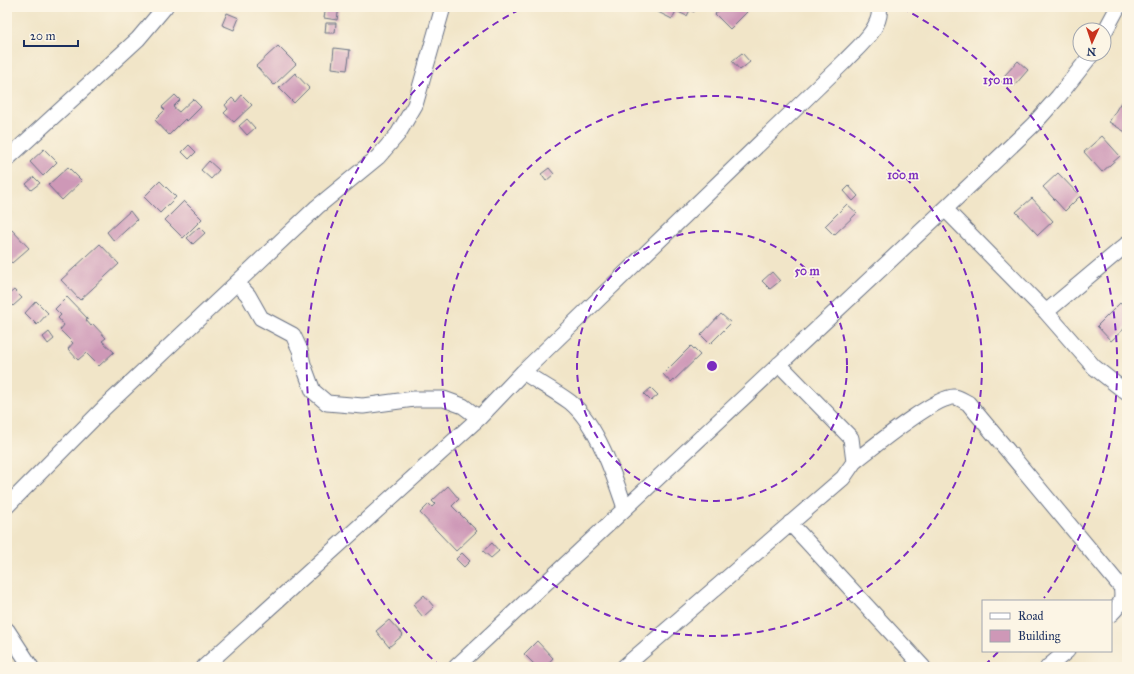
<svg xmlns="http://www.w3.org/2000/svg" width="1134" height="674" font-family="'IM FELL Great Primer',serif">
<rect width="100%" height="100%" fill="#fcf5e5"/>
<filter id="ink" filterUnits="userSpaceOnUse"><feTurbulence type="fractalNoise" baseFrequency=".025" numOctaves="2"/><feDisplacementMap in="SourceGraphic" scale="8" xChannelSelector="R" yChannelSelector="G"/><feConvolveMatrix kernelMatrix="1 2 1 2 8 2 1 2 1" color-interpolation-filters="sRGB"/></filter>
<filter id="wash" filterUnits="userSpaceOnUse"><feTurbulence type="fractalNoise" baseFrequency=".012" numOctaves="4" result="noise"/><feDisplacementMap in="SourceGraphic" scale="16" xChannelSelector="R" yChannelSelector="G"/><feGaussianBlur stdDeviation="0.9" result="paint"/><feColorMatrix in="noise" values="0 0 0 0 0 0 0 0 0 0 0 0 0 0 0 0 0 1.4 0 .05"/><feComposite in="paint" operator="in"/></filter>
<g filter="url(#wash)">
<rect width="100%" height="100%" fill="#f1e5c8"/>
<g id="blocks">
<!-- building -->
<path fill="#ce98b7" d="M 326,7 L 339,7 L 337,20 L 324,18 Z
M 658,7 L 697,7 L 694,12 L 690,10 L 687,16 L 676,11 L 672,19 L 656,11 Z
M 723,7 L 743,7 L 747,12 L 730,29 L 715,14 Z
M 227,13 L 239,18 L 234,30 L 222,25 Z
M 326,23 L 336,23 L 335,33 L 325,33 Z
M 278,46 L 296,64 L 274,85 L 256,66 Z
M 334,48 L 350,50 L 347,70 L 332,68 Z
M 742,53 L 750,62 L 740,70 L 732,61 Z
M 1018,61 L 1028,70 L 1014,86 L 1004,76 Z
M 295,73 L 309,88 L 294,103 L 279,88 Z
M 175,95 L 180,100 L 173,107 L 179,112 L 193,99 L 201,107 L 187,121 L 185,119 L 169,135 L 155,120 L 165,110 L 162,107 Z
M 242,95 L 252,105 L 234,122 L 224,113 L 228,109 L 225,105 L 232,98 L 236,102 Z
M 1121,102 L 1127,105 L 1127,133 L 1109,122 Z
M 247,119 L 255,128 L 247,135 L 239,126 Z
M 1102,136 L 1120,156 L 1102,172 L 1084,152 Z
M 189,145 L 196,152 L 189,159 L 182,152 Z
M 44,149 L 57,162 L 43,176 L 30,162 Z
M 209,161 L 219,170 L 211,179 L 201,170 Z
M 68,167 L 82,181 L 62,200 L 48,185 Z
M 549,168 L 554,174 L 546,181 L 541,174 Z
M 1058,173 L 1080,196 L 1065,211 L 1043,187 Z
M 34,177 L 40,183 L 31,190 L 26,184 Z
M 160,181 L 176,197 L 160,213 L 144,197 Z
M 849,186 L 858,196 L 853,201 L 844,191 Z
M 1032,198 L 1053,221 L 1038,235 L 1016,212 Z
M 184,201 L 202,219 L 183,238 L 165,220 Z
M 847,204 L 857,213 L 834,235 L 825,226 Z
M 130,211 L 137,220 L 114,241 L 107,232 Z
M 199,227 L 205,233 L 193,244 L 187,238 Z
M 12,230 L 29,248 L 12,263 L 7,258 L 7,234 Z
M 100,244 L 119,264 L 80,300 L 61,280 Z
M 772,272 L 780,281 L 770,289 L 762,281 Z
M 14,290 L 22,298 L 13,306 L 7,300 L 7,296 Z
M 67,297 L 88,319 L 86,320 L 91,326 L 93,324 L 106,338 L 102,341 L 114,352 L 99,366 L 86,353 L 78,360 L 68,349 L 73,343 L 60,330 L 64,325 L 58,318 L 61,315 L 55,309 Z
M 36,301 L 48,313 L 37,325 L 25,313 Z
M 1120,303 L 1127,310 L 1127,326 L 1111,341 L 1097,326 Z
M 721,314 L 731,323 L 710,344 L 701,335 Z
M 49,332 L 54,339 L 48,344 L 43,337 Z
M 691,346 L 700,355 L 671,383 L 663,374 Z
M 651,388 L 658,395 L 651,401 L 644,394 Z
M 448,486 L 459,499 L 452,506 L 477,531 L 456,551 L 420,513 L 429,504 L 432,507 L 435,504 L 432,501 Z
M 492,543 L 499,551 L 491,558 L 483,551 Z
M 462,553 L 470,561 L 464,567 L 456,559 Z
M 424,595 L 434,607 L 423,617 L 413,605 Z
M 389,620 L 403,635 L 389,647 L 376,631 Z
M 537,641 L 553,658 L 545,667 L 537,667 L 524,654 Z"/>
</g>
</g>
<g filter="url(#ink)">
<use href="#blocks" fill-opacity="0" stroke="#666f83" stroke-width="1"/>
<g fill="none" stroke-linecap="round" stroke-linejoin="round">
<!-- minor casing -->
<g stroke="#666f83" stroke-width="17">
<path id="minor" d="M 1104,33 L 1118,7
M 7,159 L 138,39 L 165,7
M 945,209 L 1046,312 L 1094,367 L 1127,393
M 237,283 L 248,295 L 261,318 L 293,335 L 300,350 L 303,364 L 313,391 L 327,403 L 363,406 L 414,399 L 444,399 L 463,406 L 479,418
M 1046,312 L 1127,244
M 523,372 C 538,382 555,391 570,402 C 597,424 614,475 625,508
M 854,462 C 872,448 934,397 954,397 C 958,397 964,401 968,403 L 1121,587 C 1124,600 1120,605 1111,614
M 7,506 L 105,407 L 317,207 L 378,157 L 398,134 L 415,105 L 443,7
M 790,523 L 923,667
M 7,630 L 31,667
M 204,667 L 479,418 L 523,372 L 845,61 C 858,47 883,27 879,7
M 456,667 L 945,209 L 1033,125 L 1058,97 L 1092,54
M 624,667 L 843,478 L 854,462 L 851,438 L 779,364
M 1048,667 L 1067,651"/>
</g>
<!-- minor -->
<use href="#minor" stroke="#fff" stroke-width="15"/>
</g>
</g>
<!-- distance rings -->
<g fill="none" stroke="#7b2cbf" stroke-width="2" stroke-dasharray="7 5">
<circle cx="712" cy="366" r="135"/>
<circle cx="712" cy="366" r="270"/>
<path d="M998 652A405 405 0 0 1 983 667M441 667A405 405 0 0 1 522 8M902 8A405 405 0 0 1 1044 598"/>
</g>
<circle cx="712" cy="366" r="6" fill="#7b2cbf" stroke="#fcf5e5" stroke-width="2"/>
<g font-size="12" text-anchor="middle" font-weight="bold" fill="#7b2cbf" stroke="#fcf5e5" stroke-width="3.5" stroke-linejoin="round" paint-order="stroke">
<text x="998" y="84">150 m</text>
<text x="903" y="179">100 m</text>
<text x="807" y="275">50 m</text>
</g>
<!-- margin -->
<rect width="1134" height="674" fill="none" stroke="#fcf5e5" stroke-width="24"/>
<!-- legend -->
<rect x="982" y="600" width="130" height="52" fill="#fcf5e5" stroke="#a2a6af"/>
<rect x="990" y="613" width="20" height="6" fill="#ffffff" stroke="#a2a6af"/>
<text x="1018" y="620" font-size="12" fill="#1b2f5e">Road</text>
<rect x="990" y="630" width="20" height="12" fill="#ce98b7" stroke="#a2a6af"/>
<text x="1018" y="640" font-size="12" fill="#1b2f5e">Building</text>
<!-- north arrow -->
<g transform="translate(1092 42) rotate(183)"><circle r="19" fill="#fcf5e5" stroke="#a2a6af"/>
<path d="M0-3L7 15L0 10L-7 15Z" fill="#c8321e"/>
<text y="-6" font-size="11" font-weight="bold" text-anchor="middle" fill="#1b2f5e">N</text>
</g>
<!-- scale -->
<path d="M24 40v6h54v-6" fill="none" stroke="#1b2f5e" stroke-width="2"/>
<text x="30" y="40" font-size="12" fill="#1b2f5e" stroke="#fcf5e5" stroke-width="3" paint-order="stroke">20 m</text>
</svg>
